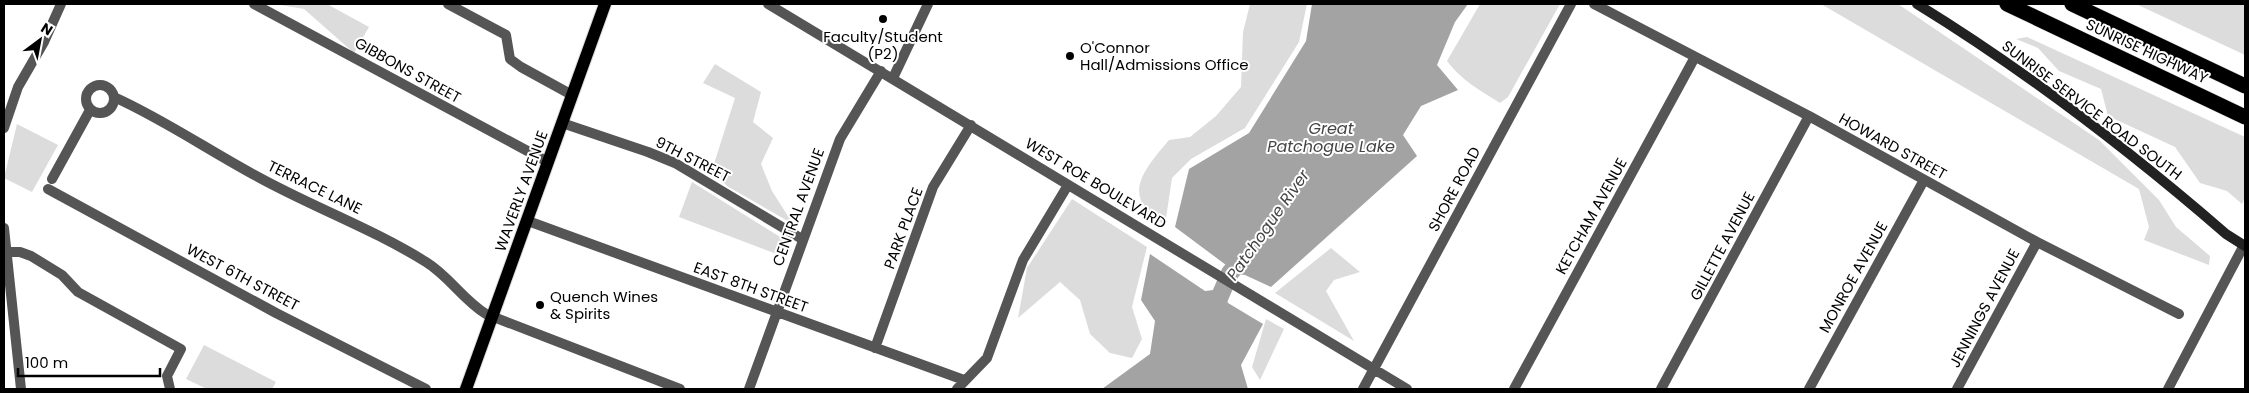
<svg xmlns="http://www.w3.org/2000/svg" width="2249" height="393" font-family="Poppins,sans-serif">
<rect width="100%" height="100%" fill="#fff"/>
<!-- green -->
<path fill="#dcdcdc" d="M 275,4 L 327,4 L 369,27 L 354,53 L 304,9 Z
M 1250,4 L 1307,4 L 1299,42 L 1245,128 L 1191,159 L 1172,178 L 1165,225 C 1120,197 1142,172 1169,140 L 1190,137 L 1216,116 L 1241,87 L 1243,32 Z
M 1480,4 L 1560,4 L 1508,97 L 1500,103 C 1481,91 1461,80 1447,61 Z
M 1821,4 L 1898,4 L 2099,140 L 2159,200 L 2176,227 L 2210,256 L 2209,265 L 2144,240 L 2149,227 L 2139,189 Z
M 2136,4 L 2245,4 L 2245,55 Z
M 2027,37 L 2245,137 L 2245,197 L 2242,204 L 2227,191 L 2200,183 L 2175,147 L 2108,116 L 2101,89 L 2059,71 L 2038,48 L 2016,39 Z
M 715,64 L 761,92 L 753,122 L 773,138 L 761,164 L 772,191 L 793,224 L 727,186 L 712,170 L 735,98 L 703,83 Z
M 17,124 L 58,145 L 32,192 L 4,178 Z
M 692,182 L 785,240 L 782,256 L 679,217 Z
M 1072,199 L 1147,247 L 1132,307 L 1142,339 L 1132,358 L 1110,353 L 1090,334 L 1080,300 L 1060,282 L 1018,318 L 1027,268 Z
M 1331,248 L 1360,272 L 1334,280 L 1326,291 L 1354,341 L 1275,293 Z
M 1266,319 L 1284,329 L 1260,380 L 1252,367 Z
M 204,345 L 276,382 L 272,389 L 207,389 L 186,379 Z"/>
<!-- water -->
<path fill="#a3a3a3" d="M 1312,4 L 1468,4 L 1455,22 L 1437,65 L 1458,90 L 1421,106 L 1403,135 L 1417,156 L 1271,287 L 1245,275 L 1230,273 L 1226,265 L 1175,227 L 1189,169 L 1249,133 L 1306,41 Z
M 1150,254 L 1205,291 L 1222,289 L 1228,303 L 1263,324 L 1241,365 L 1248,389 L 1102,389 L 1150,354 L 1155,321 L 1141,300 Z"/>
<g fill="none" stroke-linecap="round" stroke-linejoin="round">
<!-- river -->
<path stroke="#a3a3a3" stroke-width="18" d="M 1214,310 L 1230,273 L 1245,255"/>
<!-- primary casing -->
<g stroke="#dbdbdb" stroke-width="14">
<path id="primary" d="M 466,389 L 605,4"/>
</g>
<!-- motorway casing -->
<g stroke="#dbdbdb" stroke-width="16">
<path id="motorway" d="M 2007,4 L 2245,117
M 2072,4 L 2245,86"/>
</g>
<!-- minor -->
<path stroke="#555" stroke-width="10" d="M 254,4 L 548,162
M 448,4 L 506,35 L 510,59 L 521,67 L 572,95
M 768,4 L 1407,389
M 1594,4 L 1809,116 L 2037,242 L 2179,314
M 893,78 L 928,4
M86 99a14 14 0 1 1 28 0a14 14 0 1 1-28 0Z
M 114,97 C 165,120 211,152 260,178 C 315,208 373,229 426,262 C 449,276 463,300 486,314 L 680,389
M 562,123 L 648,152 L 675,163 L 802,239
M 4,128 L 18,87 L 44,42 L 61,4
M 52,179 L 90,110
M 48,189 L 276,313 L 426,389
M 528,221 L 964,380
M 4,228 L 21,389
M 7,252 L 20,252 L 31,256 L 62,275 L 78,292 L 181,349 L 167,376 L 170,389
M 875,348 L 933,187 L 971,125
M 749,389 L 840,139 L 881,71
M 957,389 L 987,358 L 1023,260 L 1068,185
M 1363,389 L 1571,4
M 1514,389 L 1695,57
M 1661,389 L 1809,116
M 1809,389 L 1924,180
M 1957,389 L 2037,242"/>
<!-- tertiary -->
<path stroke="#555" stroke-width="10" d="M 2168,389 L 2244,245"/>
<!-- secondary -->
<path stroke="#222" stroke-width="10" d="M 1917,4 C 2026,71 2129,150 2226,234 L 2245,246"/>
<!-- primary -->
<use href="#primary" stroke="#000" stroke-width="12"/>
<!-- motorway -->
<use href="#motorway" stroke="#000" stroke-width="15"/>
</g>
<!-- markers -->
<g fill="#000" stroke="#fff" stroke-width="2">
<circle cx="883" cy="19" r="5"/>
<circle cx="1070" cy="56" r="5"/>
<circle cx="540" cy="305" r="5"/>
</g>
<g text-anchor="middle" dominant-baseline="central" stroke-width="4" stroke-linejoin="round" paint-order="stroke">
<!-- poi labels -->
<g font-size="15" fill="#000" stroke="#fff" text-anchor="start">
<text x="883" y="36" text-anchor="middle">Faculty/Student<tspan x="883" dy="17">(P2)</tspan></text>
<text x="1080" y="47">O'Connor<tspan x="1080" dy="17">Hall/Admissions Office</tspan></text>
<text x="550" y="296">Quench Wines<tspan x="550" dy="17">&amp; Spirits</tspan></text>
</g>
<!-- street labels -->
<g font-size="15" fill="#000" stroke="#fff">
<text transform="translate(2147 51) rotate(25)">SUNRISE HIGHWAY</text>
<text transform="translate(408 70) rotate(29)">GIBBONS STREET</text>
<text transform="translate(2092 110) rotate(37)">SUNRISE SERVICE ROAD SOUTH</text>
<text transform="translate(1893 146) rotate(29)">HOWARD STREET</text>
<text transform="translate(693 159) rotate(27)">9TH STREET</text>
<text transform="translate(1096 183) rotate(31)">WEST ROE BOULEVARD</text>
<text transform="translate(315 187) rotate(26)">TERRACE LANE</text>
<text transform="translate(1454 189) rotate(-62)">SHORE ROAD</text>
<text transform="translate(521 191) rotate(-70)">WAVERLY AVENUE</text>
<text transform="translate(798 207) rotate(-70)">CENTRAL AVENUE</text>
<text transform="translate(1591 216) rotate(-61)">KETCHAM AVENUE</text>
<text transform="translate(903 228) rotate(-70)">PARK PLACE</text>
<text transform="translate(1722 246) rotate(-62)">GILLETTE AVENUE</text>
<text transform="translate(243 277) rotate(28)">WEST 6TH STREET</text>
<text transform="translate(1853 277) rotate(-61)">MONROE AVENUE</text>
<text transform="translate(751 287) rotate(20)">EAST 8TH STREET</text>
<text transform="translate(1984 308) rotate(-62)">JENNINGS AVENUE</text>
</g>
<!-- water labels -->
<g font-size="16" font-style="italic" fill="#444" stroke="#fff">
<text x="1331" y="128">Great<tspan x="1331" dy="18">Patchogue Lake</tspan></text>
<text transform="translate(1268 225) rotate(-55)">Patchogue River</text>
</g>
</g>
<!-- border -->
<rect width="2249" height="393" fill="none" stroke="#000000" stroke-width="10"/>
<!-- north arrow -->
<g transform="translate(40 40) rotate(32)" stroke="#ffffff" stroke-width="4" paint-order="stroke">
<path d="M0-4L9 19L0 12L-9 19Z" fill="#000000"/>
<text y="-8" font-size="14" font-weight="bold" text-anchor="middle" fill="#000000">N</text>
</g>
<!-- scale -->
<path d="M18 368v8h142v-8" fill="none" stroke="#000000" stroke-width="2.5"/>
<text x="25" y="368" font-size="15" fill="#000000" stroke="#ffffff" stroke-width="4" paint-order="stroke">100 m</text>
</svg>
